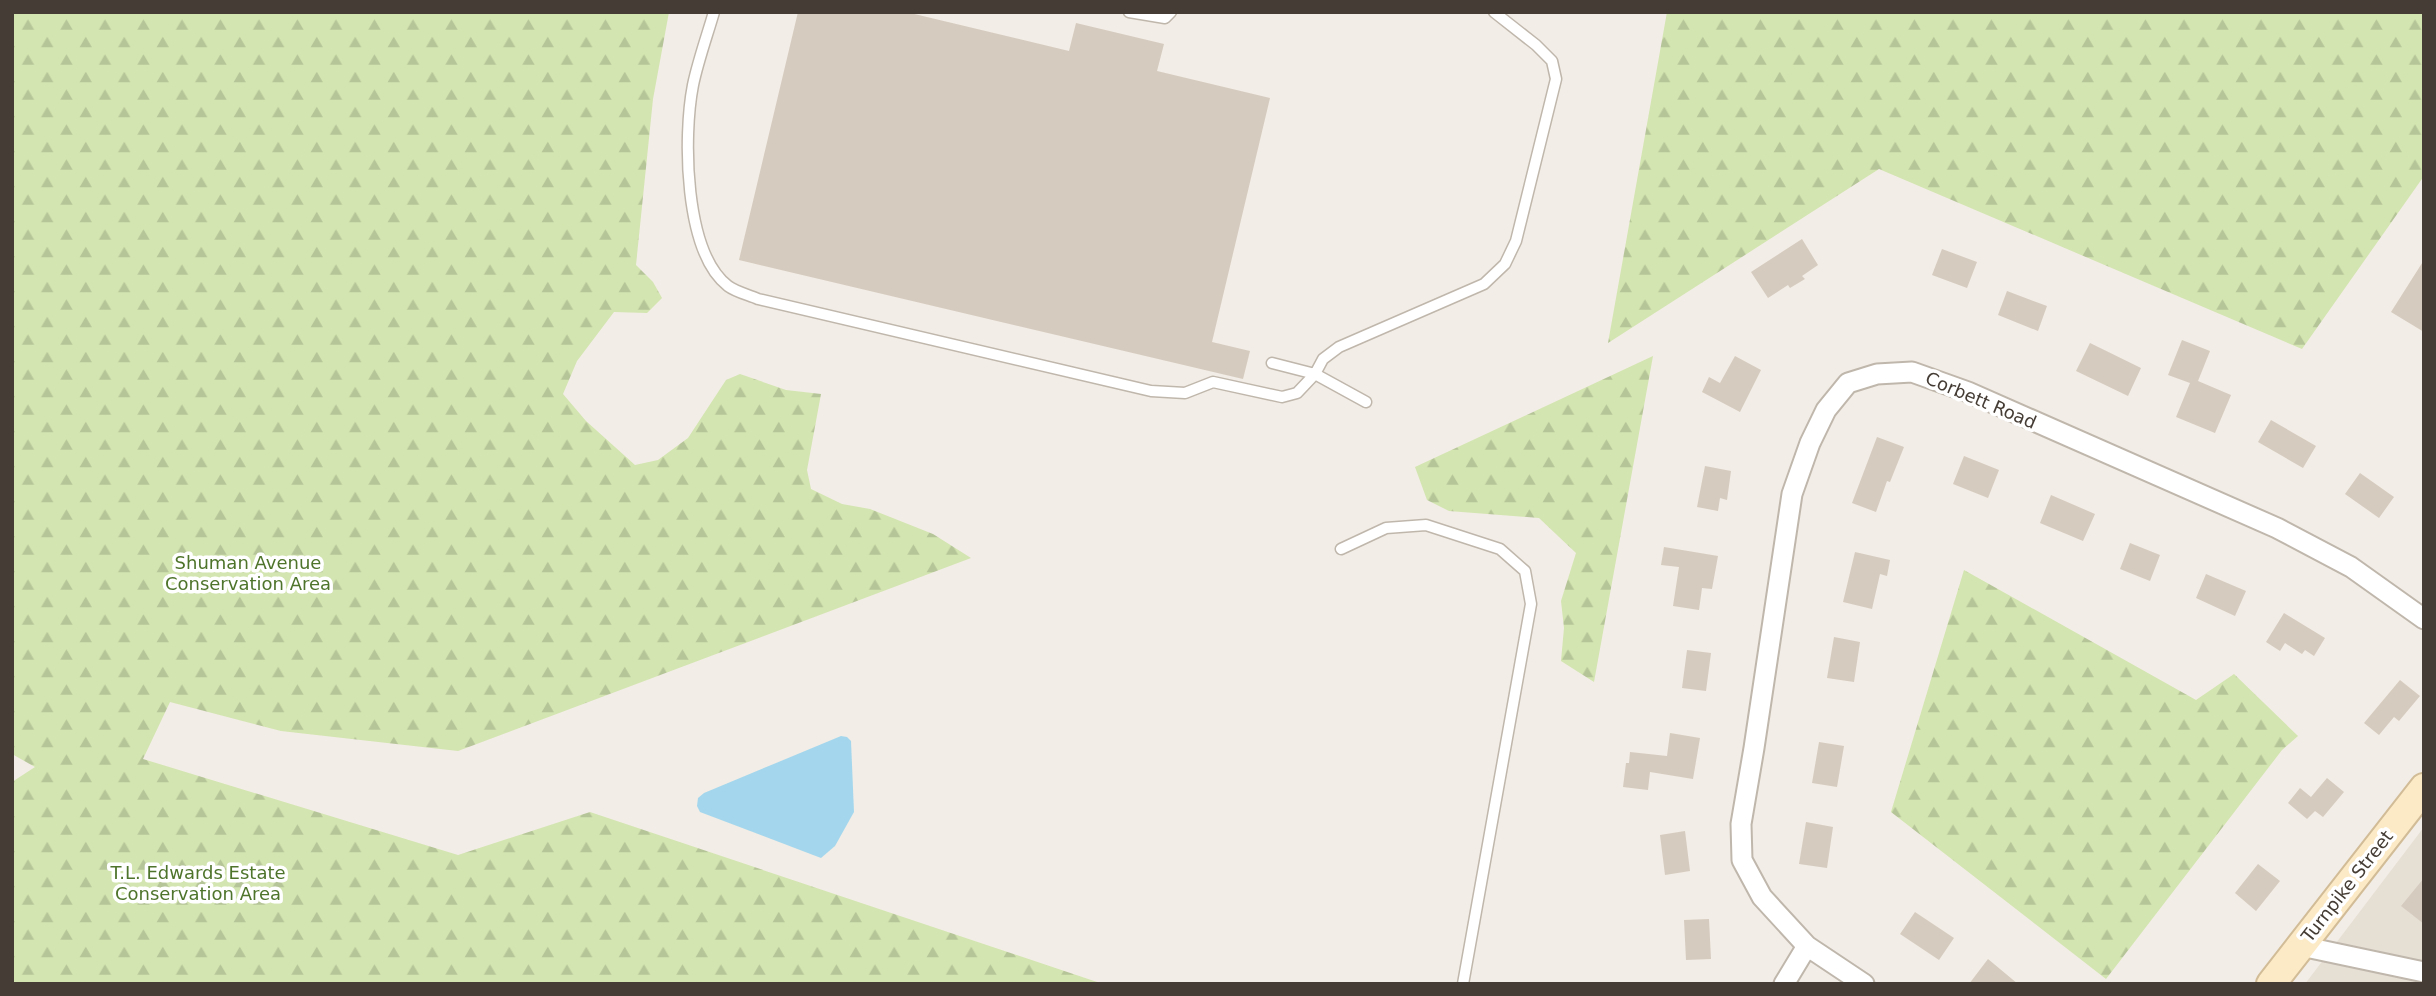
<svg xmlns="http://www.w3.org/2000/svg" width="2436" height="996" font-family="'DejaVu Sans',sans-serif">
<defs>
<pattern id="forest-firs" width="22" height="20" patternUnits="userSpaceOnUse" patternTransform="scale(1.75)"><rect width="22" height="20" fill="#d3e5b0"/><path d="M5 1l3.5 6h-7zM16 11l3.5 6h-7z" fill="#b6c598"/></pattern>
</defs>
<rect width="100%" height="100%" fill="#f2ede6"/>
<!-- residential -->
<path fill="#e6dfd4" d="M 2424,827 L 2424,984 L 2305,984 Z"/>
<!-- forest -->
<path fill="url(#forest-firs)" d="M 12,12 L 669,12 L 653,99 L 636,265 L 653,282 L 662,298 L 647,313 L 614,312 L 577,361 L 563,394 L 586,421 L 635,465 L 658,460 L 688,438 L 726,380 L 740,374 L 786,390 L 821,394 L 807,470 L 811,489 L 842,504 L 870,509 L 933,534 L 971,558 L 458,751 L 281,731 L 170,702 L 143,759 L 458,855 L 590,812 L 1103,984 L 12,984 L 12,782 L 35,767 L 12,754 Z
M 1667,12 L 2424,12 L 2424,176 L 2302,349 L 1879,169 L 1608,343 Z
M 1653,356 L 1594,682 L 1561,661 L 1564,628 L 1561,601 L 1576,553 L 1539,518 L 1449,511 L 1427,500 L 1415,467 Z
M 1964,570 L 2196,700 L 2234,674 L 2298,736 L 2282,750 L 2106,979 L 1891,812 Z"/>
<!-- water -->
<path fill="#a4d7ed" d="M 841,736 L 847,737 L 851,741 L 854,812 L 835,846 L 821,858 L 700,812 L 697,806 L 698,798 L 704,793 Z"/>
<!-- building -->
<path fill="#d6cbbf" d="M 798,12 L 906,12 L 1069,51 L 1076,23 L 1164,44 L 1157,71 L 1270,98 L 1212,342 L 1250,351 L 1243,379 L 739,260 Z
M 1802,239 L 1818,265 L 1802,276 L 1805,279 L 1790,288 L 1788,285 L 1768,298 L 1751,272 Z
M 1942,249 L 1977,262 L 1967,288 L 1932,275 Z
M 2424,260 L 2424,332 L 2391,312 Z
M 2007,291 L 2047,306 L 2038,331 L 1998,315 Z
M 2182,340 L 2210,351 L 2198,381 L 2231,395 L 2215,433 L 2176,417 L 2190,383 L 2168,375 Z
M 2090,343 L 2141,368 L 2128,396 L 2076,371 Z
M 1735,356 L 1761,370 L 1740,412 L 1702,392 L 1709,377 L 1720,383 Z
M 2271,420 L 2316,446 L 2303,468 L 2258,442 Z
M 1877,437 L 1904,447 L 1890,482 L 1887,481 L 1876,512 L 1852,503 Z
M 1964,456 L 1999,470 L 1988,498 L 1953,484 Z
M 1705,466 L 1731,471 L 1727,500 L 1720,498 L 1718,511 L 1697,507 Z
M 2360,473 L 2394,497 L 2379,518 L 2345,494 Z
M 2051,495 L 2095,514 L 2083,541 L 2040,523 Z
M 2130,543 L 2160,555 L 2150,581 L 2120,569 Z
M 1664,547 L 1718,556 L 1712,589 L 1702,588 L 1699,610 L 1673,606 L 1679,567 L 1661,565 Z
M 1855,552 L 1890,560 L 1887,576 L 1880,574 L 1872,609 L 1843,602 Z
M 2206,574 L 2246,591 L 2235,616 L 2196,598 Z
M 2284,613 L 2325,638 L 2314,656 L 2305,650 L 2302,654 L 2285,643 L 2280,651 L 2266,642 Z
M 1834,637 L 1860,642 L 1854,682 L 1827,678 Z
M 1687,650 L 1711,653 L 1706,691 L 1682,688 Z
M 2400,680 L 2420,696 L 2399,721 L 2394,717 L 2379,735 L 2364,723 Z
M 1670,733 L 1700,738 L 1693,779 L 1650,772 L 1648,790 L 1623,787 L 1626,763 L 1629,763 L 1630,752 L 1667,756 Z
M 1819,742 L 1844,746 L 1837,787 L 1812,783 Z
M 2327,778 L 2344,792 L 2323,817 L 2315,811 L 2307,819 L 2288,803 L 2300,788 L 2311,797 Z
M 1806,822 L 1833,827 L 1827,868 L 1799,864 Z
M 1685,831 L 1690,871 L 1665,875 L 1660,835 Z
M 2258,864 L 2280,881 L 2256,911 L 2235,893 Z
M 2424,878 L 2424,924 L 2401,906 Z
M 1915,912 L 1954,938 L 1939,960 L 1900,934 Z
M 1709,919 L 1711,959 L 1686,960 L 1684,920 Z
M 1988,959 L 2018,984 L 1969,984 Z"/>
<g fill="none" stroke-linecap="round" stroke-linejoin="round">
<!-- lane casing -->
<g stroke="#c0b7ac" stroke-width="13">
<path id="lane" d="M 714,12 C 707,36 698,61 693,85 C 683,136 684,252 728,286 C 736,292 749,295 758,299 L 1151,391 L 1185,393 L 1213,382 L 1282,397 L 1297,393 L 1315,374 L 1323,359 L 1339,347 L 1484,284 L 1505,264 L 1516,241 L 1556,79 L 1552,61 L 1536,45 L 1494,12
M 1129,12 L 1165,18 L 1171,12
M 1272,363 L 1315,374 L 1366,402
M 1341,549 L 1386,528 L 1426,525 L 1500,549 L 1525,571 L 1531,604 L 1463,984"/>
</g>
<!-- street casing -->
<g stroke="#c0b7ac" stroke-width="23">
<path id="street" d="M 2301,946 L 2424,972
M 1784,984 L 1807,946
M 1864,984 L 1807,946 L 1762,897 L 1742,860 L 1741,824 L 1754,748 L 1792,494 L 1810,443 L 1826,410 L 1848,383 L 1877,374 L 1912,372 L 1968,392 L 2277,528 L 2351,567 L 2424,619"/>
</g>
<!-- secondary casing -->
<g stroke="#d1bc97" stroke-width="32">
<path id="secondary" d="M 2271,984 L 2424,788"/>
</g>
<!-- lane -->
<use href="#lane" stroke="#fff" stroke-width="10"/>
<!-- street -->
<use href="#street" stroke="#fff" stroke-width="19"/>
<!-- secondary -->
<use href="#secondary" stroke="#fceac6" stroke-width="28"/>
</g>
<g text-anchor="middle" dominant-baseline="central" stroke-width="7" stroke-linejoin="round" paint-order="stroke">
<!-- street labels -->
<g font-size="18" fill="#453d35" stroke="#fff">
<text transform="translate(1981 400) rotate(23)">Corbett Road</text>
<text transform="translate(2347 886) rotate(-52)">Turnpike Street</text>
</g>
<!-- park labels -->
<g font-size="18" fill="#4e742b" stroke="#fff">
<text x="248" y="562">Shuman Avenue<tspan x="248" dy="21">Conservation Area</tspan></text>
<text x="198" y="872">T.L. Edwards Estate<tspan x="198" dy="21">Conservation Area</tspan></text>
</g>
</g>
<!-- border -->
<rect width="2436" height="996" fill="none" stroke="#453d35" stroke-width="28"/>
</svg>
